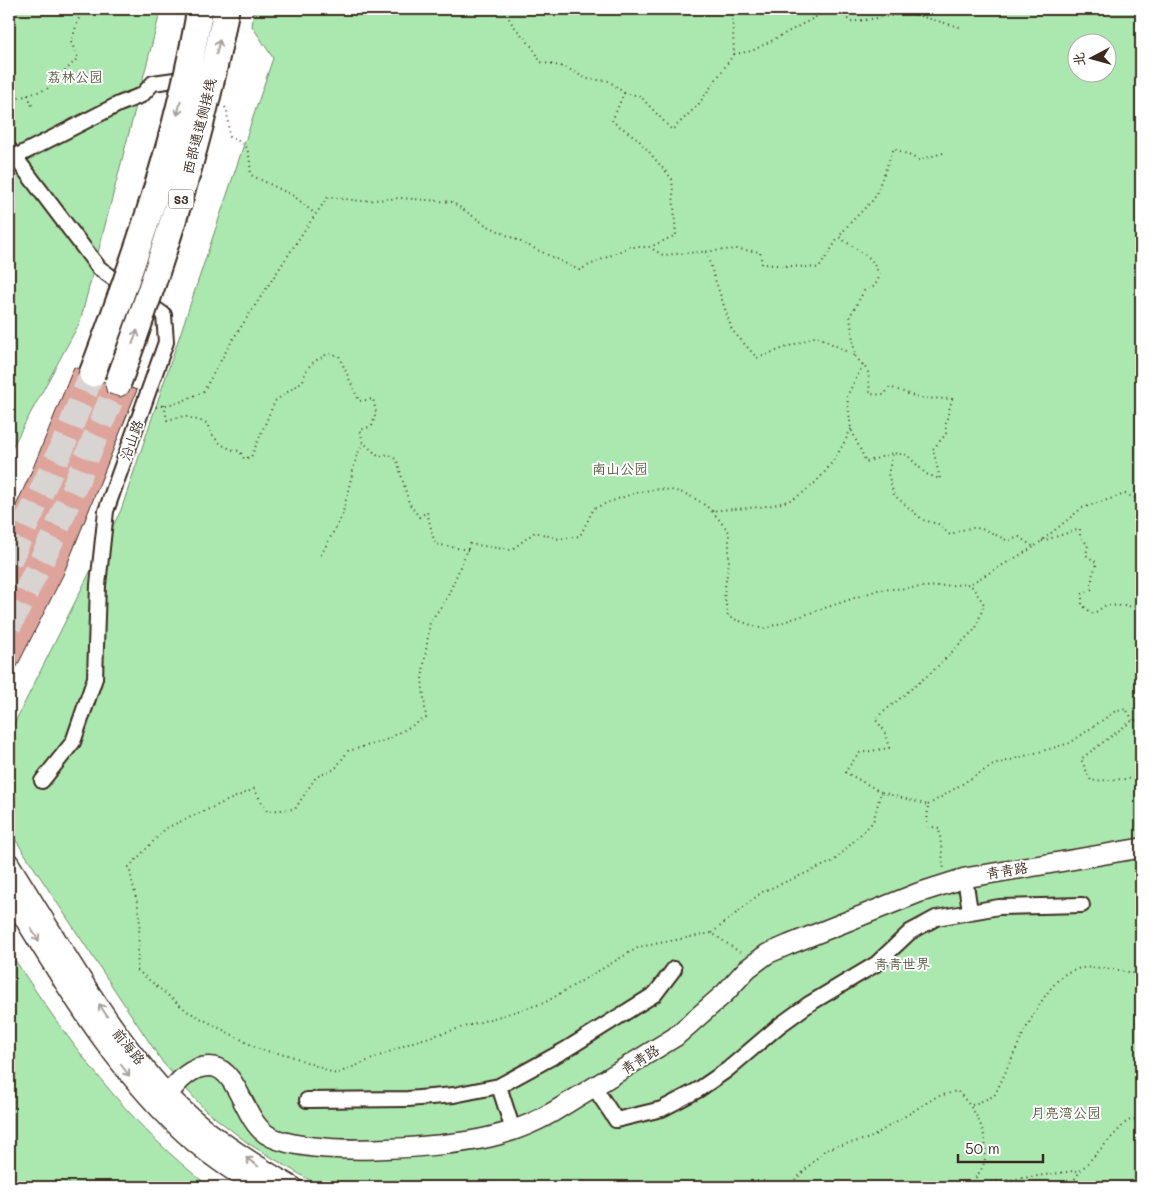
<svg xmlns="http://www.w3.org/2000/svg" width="1150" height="1196" font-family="Mali,'LXGW WenKai TC',sans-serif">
<rect width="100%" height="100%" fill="#fff"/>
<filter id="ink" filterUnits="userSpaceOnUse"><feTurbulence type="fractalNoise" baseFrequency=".02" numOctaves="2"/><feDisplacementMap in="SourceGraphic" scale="10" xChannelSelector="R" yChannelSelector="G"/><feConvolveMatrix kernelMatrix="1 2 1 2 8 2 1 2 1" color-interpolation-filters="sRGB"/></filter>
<g filter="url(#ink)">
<!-- green -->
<path fill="#aae8af" stroke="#728966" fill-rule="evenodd" d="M 9,9 L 161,9 L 80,322 L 9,453 Z
M 254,9 L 1141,9 L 1141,1187 L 321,1187 L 249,1144 L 205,1110 L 163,1063 L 9,830 L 9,734 L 121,510 L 273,58 L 252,26 ZM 1078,42 L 1108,42 L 1108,72 L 1078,72 Z
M 9,951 C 67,1039 126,1123 210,1187 L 9,1187 Z"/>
<!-- building -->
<path fill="#dea49b" stroke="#3b2a1e" d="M 74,367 L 79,369 L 78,376 L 81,383 L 87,388 L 95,388 L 104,381 L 107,393 L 120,397 L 127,394 L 131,388 L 137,390 L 63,575 L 9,682 L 9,521 L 33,468 Z"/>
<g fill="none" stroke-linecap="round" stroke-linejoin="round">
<!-- highway-tunnel -->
<path stroke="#d8d4d2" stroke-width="25" stroke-dasharray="25 12" stroke-linecap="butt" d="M 9,561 L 64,443 L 92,374
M 9,626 L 55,533 L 118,383"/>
<!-- street casing -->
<g stroke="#3b2a1e" stroke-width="18">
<path id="street" d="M 9,149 L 99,268 L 164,315 L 166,342 L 106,511 L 98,585 L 95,678 L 73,742 L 42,781
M 15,157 L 119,104 L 142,95 L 153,83 L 189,78
M 965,878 L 970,911
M 499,1086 L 513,1130
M 594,1087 L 616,1120 L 662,1109 L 698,1090 L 727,1070 L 780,1025 L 809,1004 L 876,964 L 910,932 L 936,918 L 999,907 L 1082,905
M 307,1100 L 408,1099 L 454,1095 L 499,1086 L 565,1050 L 655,994 L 674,969"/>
</g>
<!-- secondary casing -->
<g stroke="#3b2a1e" stroke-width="22">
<path id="secondary" d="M 9,863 C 57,939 107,1029 168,1095 C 204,1133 249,1161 293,1187
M 9,894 C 63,981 115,1073 194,1142 C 214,1159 237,1174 259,1187
M 158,1106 C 172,1090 189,1062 214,1067 C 238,1072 244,1119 266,1134 C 303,1159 445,1148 490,1137 C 512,1132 534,1123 553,1112 L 675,1037 L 725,993 L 747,969 L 767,954 L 788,945 L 918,893 L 965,878 L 1141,848"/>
</g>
<!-- path -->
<path stroke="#3b2a1e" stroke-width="2" stroke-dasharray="1 4" stroke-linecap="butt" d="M 506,9 C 508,28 533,40 540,62 L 565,67 L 587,79 L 609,81 L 624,93 L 612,121 L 638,139 L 672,179 L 676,235 L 650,247
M 836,9 L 851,22 L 909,13 L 963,28
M 1141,12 L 1137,19 L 1141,34
M 734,54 L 752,51 L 831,9
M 624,93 L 640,96 L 672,130 L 698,105 L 734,54 L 732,9
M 28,95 L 33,108
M 9,101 L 47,89 L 78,58 L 71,42 L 82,9
M 225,107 L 227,110 L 229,137 C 251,144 249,154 251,175 L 294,196 L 315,214
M 943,153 L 919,160 L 894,148 L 874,199 L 849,224 L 839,237 L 871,259 L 880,275 L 875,286 L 864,291 L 850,316 L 855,356 L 868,371 L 870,394 L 884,395 L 890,387 L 919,398 L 952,399 L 946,422 L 946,434 L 933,449 L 940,479 L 926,474 L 907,455 L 893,453 L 888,474 L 894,495 L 923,520 L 938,524 L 950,535 C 976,522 984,529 1008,541 L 1019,537 L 1034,547 L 1082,508 L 1125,494 L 1135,498 L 1141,494
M 1137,243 L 1138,257 L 1141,260
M 706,252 L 732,330 L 757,358 L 817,336 L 855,356
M 863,365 L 847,396 L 851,429 L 866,462 L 893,453
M 164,405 L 167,420 L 184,416 L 207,423 C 212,439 223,449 240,451 L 244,459 L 251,457 L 275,401 L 303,381 C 307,363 314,362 329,353 L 339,356 L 359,401 L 373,399 L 376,412 L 372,426 L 360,430 L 363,442 L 379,457 L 388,454 L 397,460 L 409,503 L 419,517 L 427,512 L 435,544 L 468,550
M 156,407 L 180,402 L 203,392 L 233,339 L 308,225 L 328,197 L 361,201 L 401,198 L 452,202 L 486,225 L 579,270 L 629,247 L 649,247 L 663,255 L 737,249 L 760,252 L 762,264 L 819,268 L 839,237
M 851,429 C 837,458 815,494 781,503 C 760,509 734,508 712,511 L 729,532 L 729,562 L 724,593 L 728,617 L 763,629 L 878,590 L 970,584 L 1034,547
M 712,511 C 671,475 639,491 594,508 L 580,536 L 559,539 L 535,532 L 511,550 L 470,544 L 447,598 L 430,622 L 422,679 L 426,718 L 384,741 L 348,751 L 335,769 L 316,777 L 295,809 L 267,811 L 254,789 L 166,828 L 129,867 L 140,915 L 137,970 L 187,1011 L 261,1050 L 289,1055 L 336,1074 L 413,1042 L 544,1003 L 639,947 L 712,933 L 742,954
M 1042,541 L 1080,529 L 1080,537 L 1088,545 L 1086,555 L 1097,563 L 1092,576 L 1092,589 L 1082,594 L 1082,605 L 1093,614 L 1106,605 L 1141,607
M 321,555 L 342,516 L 356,458 L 363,442
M 1141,721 L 1133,720 L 1081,759 L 1091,781 L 1141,778
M 881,792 L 845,772 L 859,753 L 889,748 L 884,730 L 875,719 L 933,671 L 976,628 L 984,604 L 970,584
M 928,805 L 993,765 L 1070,743 L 1114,712 L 1126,709 L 1133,720
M 712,933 L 762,892 L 834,861 L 873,822 L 881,792 L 928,805 L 927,826 L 939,828 L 944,870
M 972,1105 L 994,1096 C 1010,1066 1041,981 1073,970 C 1090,964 1123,970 1141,975
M 972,1185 L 1081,1170
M 788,1187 L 826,1149 L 870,1138 L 936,1097 L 957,1091 C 975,1108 991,1136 984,1163 C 982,1171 973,1179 971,1187
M 1069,1187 L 1081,1170 L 1127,1121 L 1141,1118"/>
<!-- street -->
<use href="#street" stroke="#fff" stroke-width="14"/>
<!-- secondary -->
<use href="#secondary" stroke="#fff" stroke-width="19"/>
<!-- highway-bridge casing -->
<g stroke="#3b2a1e" stroke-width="29" stroke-linecap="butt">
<path id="highway-bridge" d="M 92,374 C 137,255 179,134 200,9
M 118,383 C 162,261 203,137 226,9"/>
</g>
<!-- highway-bridge -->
<use href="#highway-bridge" stroke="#fff" stroke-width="25"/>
</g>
<!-- one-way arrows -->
<defs><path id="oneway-shaft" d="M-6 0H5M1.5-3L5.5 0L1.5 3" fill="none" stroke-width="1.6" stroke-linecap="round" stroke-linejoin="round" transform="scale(1.25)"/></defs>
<g stroke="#a79f9a">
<use href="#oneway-shaft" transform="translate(218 47) rotate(-77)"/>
<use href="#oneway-shaft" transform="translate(179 108) rotate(103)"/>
<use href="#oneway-shaft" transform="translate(135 337) rotate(-70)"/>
<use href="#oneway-shaft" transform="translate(35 935) rotate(58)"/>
<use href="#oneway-shaft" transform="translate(103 1010) rotate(-123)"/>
<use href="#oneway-shaft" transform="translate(125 1070) rotate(53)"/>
<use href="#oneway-shaft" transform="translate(252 1162) rotate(-145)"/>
</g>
</g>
<g text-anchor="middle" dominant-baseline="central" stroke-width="4" stroke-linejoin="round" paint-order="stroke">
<!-- shield labels -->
<rect fill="#fff" stroke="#766a62" stroke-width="1" x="168.5" y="189.5" width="25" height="19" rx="4"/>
<g font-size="12" font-weight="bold" fill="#3b2a1e">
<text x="181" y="199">S3</text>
</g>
<!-- park labels -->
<g font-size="14" fill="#575a42" stroke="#fff">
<text x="75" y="76">荔林公园</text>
<text x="620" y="468">南山公园</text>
<text x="902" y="963">青青世界</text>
<text x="1066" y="1112">月亮湾公园</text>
</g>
<!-- street labels -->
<g font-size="14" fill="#3b2a1e" stroke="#fff">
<text transform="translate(199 126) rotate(-76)">西部通道侧接线</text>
<text transform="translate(131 440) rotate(-70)">沿山路</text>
<text transform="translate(1007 870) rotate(-9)">青青路</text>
<text transform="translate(129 1046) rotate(51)">前海路</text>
<text transform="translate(640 1059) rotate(-32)">青青路</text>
</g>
</g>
<!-- margin -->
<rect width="1150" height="1196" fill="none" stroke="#fff" stroke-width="30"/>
<rect x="15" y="15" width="1120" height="1166" fill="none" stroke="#3b2a1e" stroke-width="2" filter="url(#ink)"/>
<!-- north arrow -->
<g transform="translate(1092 58) rotate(264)"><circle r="24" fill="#ffffff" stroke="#b1aaa5"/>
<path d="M0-4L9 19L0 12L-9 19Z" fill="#3b2a1e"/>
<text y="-8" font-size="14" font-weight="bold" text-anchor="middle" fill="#3b2a1e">北</text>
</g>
<!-- scale -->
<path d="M958 1154v8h85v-8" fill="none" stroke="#3b2a1e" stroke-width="2.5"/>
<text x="965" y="1154" font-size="15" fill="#3b2a1e" stroke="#ffffff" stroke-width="4" paint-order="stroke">50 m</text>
</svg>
